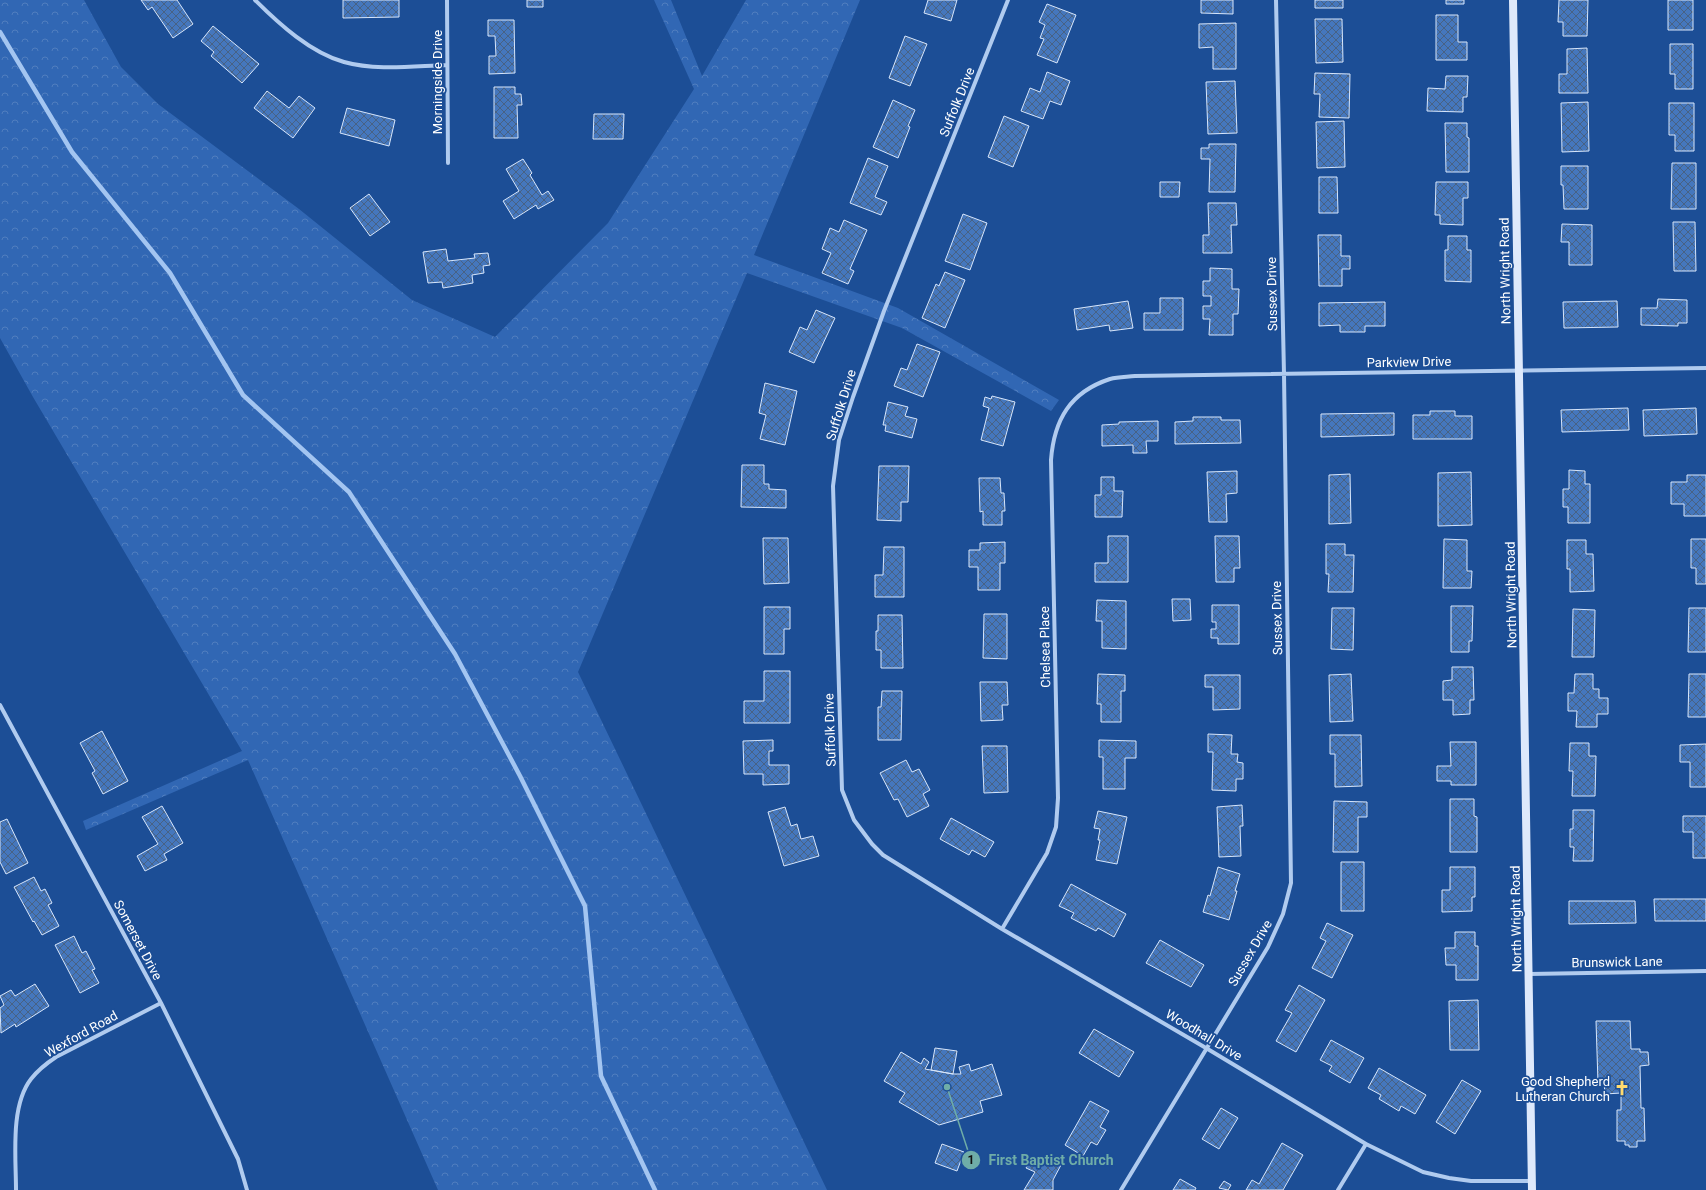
<svg xmlns="http://www.w3.org/2000/svg" width="1706" height="1190" font-family="Roboto,sans-serif">
<defs>
<pattern id="forest-crowns" width="20" height="18" patternUnits="userSpaceOnUse"><rect width="20" height="18" fill="#3167b4"/><path d="M2 6a3 3 0 1 1 6 0M12 15a3 3 0 1 1 6 0" fill="none" stroke="#507ebf"/></pattern>
<pattern id="building-cross-hatch" width="8" height="8" patternUnits="userSpaceOnUse"><rect width="8" height="8" fill="#4577bd"/><path d="M0 0l8 8M0 8l8-8" fill="none" stroke="#486284"/></pattern>
</defs>
<rect width="100%" height="100%" fill="#1c4e96"/>
<!-- forest -->
<path fill="url(#forest-crowns)" d="M 0,0 L 84,0 L 121,67 L 158,104 L 299,209 L 412,300 L 495,337 L 608,223 L 694,89 L 654,0 L 671,0 L 702,76 L 746,0 L 860,0 L 754,255 L 898,308 L 1059,400 L 1051,411 L 902,328 L 747,273 L 578,672 L 827,1190 L 438,1190 L 248,760 L 86,830 L 83,821 L 242,751 L 33,397 L 0,338 Z"/>
<g fill="none" stroke-linecap="round" stroke-linejoin="round">
<!-- stream -->
<path stroke="#a3c5f1" stroke-width="4.5" d="M 0,32 L 72,152 L 170,273 L 243,395 L 349,492 L 455,654 L 520,776 L 585,906 L 601,1076 L 655,1190"/>
</g>
<!-- building -->
<path fill="url(#building-cross-hatch)" stroke="#d7e6fb" d="M 141,0 L 177,0 L 193,24 L 173,38 L 152,7 L 148,10 Z
M 343,0 L 399,0 L 399,17 L 343,18 Z
M 527,0 L 543,0 L 543,7 L 527,7 Z
M 928,0 L 957,0 L 951,21 L 924,13 Z
M 1201,0 L 1233,0 L 1233,14 L 1201,13 Z
M 1315,0 L 1343,0 L 1343,8 L 1315,8 Z
M 1446,0 L 1464,0 L 1464,4 L 1446,4 Z
M 1559,0 L 1588,0 L 1587,36 L 1563,36 L 1563,22 L 1558,22 Z
M 1668,0 L 1693,0 L 1693,30 L 1668,30 Z
M 1047,4 L 1076,15 L 1057,63 L 1037,55 L 1044,39 L 1040,38 L 1045,25 L 1039,22 Z
M 1436,15 L 1458,15 L 1458,42 L 1467,42 L 1467,60 L 1436,60 Z
M 1315,19 L 1342,19 L 1343,62 L 1316,63 Z
M 488,20 L 514,20 L 515,73 L 489,74 L 489,56 L 496,56 L 495,36 L 488,36 Z
M 1236,23 L 1236,69 L 1213,69 L 1213,47 L 1199,48 L 1199,24 Z
M 213,26 L 259,64 L 242,83 L 211,56 L 214,52 L 201,41 Z
M 905,36 L 927,44 L 910,86 L 889,78 Z
M 1670,44 L 1693,44 L 1693,89 L 1675,89 L 1675,74 L 1670,74 Z
M 1587,48 L 1588,93 L 1559,93 L 1559,74 L 1567,74 L 1567,49 Z
M 1047,72 L 1070,81 L 1061,105 L 1050,101 L 1043,119 L 1021,111 L 1030,88 L 1040,92 Z
M 1315,73 L 1350,74 L 1349,118 L 1319,117 L 1320,94 L 1314,94 Z
M 1446,76 L 1468,76 L 1467,97 L 1463,97 L 1463,112 L 1427,111 L 1428,88 L 1445,89 Z
M 1235,81 L 1237,133 L 1208,134 L 1206,82 Z
M 494,87 L 515,87 L 515,94 L 521,94 L 522,105 L 517,105 L 518,138 L 494,138 Z
M 267,91 L 289,108 L 299,96 L 315,108 L 293,138 L 254,108 Z
M 893,100 L 915,110 L 908,126 L 910,127 L 898,158 L 873,147 Z
M 1588,102 L 1589,151 L 1562,152 L 1561,103 Z
M 1669,103 L 1694,103 L 1694,151 L 1675,151 L 1675,135 L 1669,135 Z
M 347,108 L 395,120 L 389,146 L 340,133 Z
M 594,114 L 624,114 L 623,139 L 593,139 Z
M 1004,116 L 1029,126 L 1013,167 L 988,157 Z
M 1344,121 L 1345,167 L 1317,168 L 1316,122 Z
M 1445,123 L 1467,123 L 1467,137 L 1469,138 L 1469,172 L 1446,172 Z
M 1209,144 L 1236,144 L 1235,192 L 1209,192 L 1210,159 L 1201,159 L 1201,148 L 1209,148 Z
M 868,158 L 888,166 L 875,197 L 887,202 L 881,215 L 850,203 Z
M 523,159 L 532,173 L 530,175 L 542,195 L 548,191 L 554,200 L 538,209 L 536,205 L 514,219 L 503,201 L 519,191 L 506,169 Z
M 1672,163 L 1696,163 L 1696,209 L 1671,209 Z
M 1561,166 L 1588,166 L 1588,209 L 1564,209 L 1563,185 L 1561,185 Z
M 1319,177 L 1337,177 L 1338,213 L 1319,213 Z
M 1160,182 L 1180,182 L 1179,197 L 1160,197 Z
M 1436,182 L 1468,182 L 1468,198 L 1463,198 L 1463,225 L 1440,224 L 1440,215 L 1435,215 Z
M 369,194 L 390,222 L 370,236 L 350,208 Z
M 1208,203 L 1236,203 L 1237,225 L 1231,225 L 1232,253 L 1203,253 L 1203,235 L 1209,235 Z
M 963,214 L 987,223 L 970,270 L 945,261 Z
M 844,220 L 867,230 L 850,269 L 854,271 L 848,284 L 822,273 L 831,253 L 822,249 L 830,228 L 839,232 Z
M 1673,222 L 1695,222 L 1696,271 L 1674,271 Z
M 1562,224 L 1592,225 L 1592,265 L 1569,265 L 1569,242 L 1561,242 Z
M 1318,235 L 1341,235 L 1341,256 L 1350,256 L 1350,269 L 1342,269 L 1342,286 L 1319,286 Z
M 1448,236 L 1467,236 L 1467,250 L 1471,250 L 1471,282 L 1445,281 L 1445,250 L 1448,250 Z
M 446,249 L 448,261 L 475,258 L 474,254 L 488,253 L 490,265 L 483,266 L 484,273 L 472,275 L 473,283 L 443,288 L 442,282 L 428,283 L 423,252 Z
M 1210,268 L 1232,269 L 1232,289 L 1239,289 L 1238,314 L 1233,314 L 1233,335 L 1209,335 L 1210,319 L 1203,319 L 1203,306 L 1211,306 L 1211,296 L 1203,296 L 1203,281 L 1210,281 Z
M 945,272 L 965,280 L 945,328 L 922,318 L 936,284 L 939,286 Z
M 1160,298 L 1183,298 L 1183,330 L 1144,330 L 1144,313 L 1160,313 Z
M 1658,299 L 1687,300 L 1687,323 L 1678,323 L 1678,326 L 1641,325 L 1641,308 L 1657,308 Z
M 1128,301 L 1133,328 L 1110,331 L 1109,325 L 1077,330 L 1074,309 Z
M 1617,301 L 1618,327 L 1564,328 L 1563,302 Z
M 1385,302 L 1385,326 L 1365,326 L 1365,332 L 1340,332 L 1340,325 L 1319,326 L 1319,303 Z
M 816,310 L 835,318 L 814,363 L 789,352 L 800,327 L 807,330 Z
M 917,344 L 940,352 L 923,397 L 894,386 L 901,368 L 907,370 Z
M 765,383 L 797,391 L 785,445 L 760,439 L 766,415 L 759,413 Z
M 992,396 L 1015,402 L 1003,446 L 981,440 L 989,408 L 983,406 L 985,397 L 991,399 Z
M 888,402 L 908,407 L 905,416 L 917,419 L 912,438 L 885,431 L 886,425 L 883,425 Z
M 1628,408 L 1629,430 L 1562,432 L 1561,410 Z
M 1696,408 L 1697,434 L 1644,436 L 1643,410 Z
M 1430,411 L 1455,411 L 1455,416 L 1472,416 L 1472,439 L 1413,439 L 1413,415 L 1430,415 Z
M 1394,413 L 1394,435 L 1321,437 L 1321,414 Z
M 1193,417 L 1221,417 L 1221,420 L 1240,420 L 1241,443 L 1175,444 L 1175,422 L 1193,421 Z
M 1158,421 L 1158,441 L 1146,441 L 1147,453 L 1133,453 L 1133,445 L 1102,446 L 1102,425 L 1119,424 L 1119,422 Z
M 742,465 L 764,465 L 764,484 L 769,484 L 769,489 L 786,490 L 786,508 L 741,507 Z
M 879,466 L 909,466 L 908,502 L 901,502 L 901,521 L 877,520 Z
M 1569,470 L 1585,471 L 1585,484 L 1590,484 L 1590,523 L 1568,523 L 1568,507 L 1563,507 L 1563,489 L 1569,489 Z
M 1237,471 L 1237,493 L 1226,494 L 1227,522 L 1209,522 L 1207,472 Z
M 1471,472 L 1472,525 L 1438,526 L 1438,473 Z
M 1350,474 L 1351,523 L 1329,524 L 1329,475 Z
M 1687,475 L 1706,475 L 1706,516 L 1684,516 L 1684,504 L 1671,504 L 1671,482 L 1687,482 Z
M 1101,477 L 1114,477 L 1114,491 L 1123,491 L 1122,517 L 1095,517 L 1095,495 L 1101,495 Z
M 979,478 L 1000,478 L 1001,493 L 1004,493 L 1005,511 L 1002,511 L 1002,525 L 983,525 L 983,511 L 980,512 Z
M 1108,536 L 1128,536 L 1128,582 L 1095,582 L 1095,563 L 1108,563 Z
M 1215,536 L 1239,536 L 1240,568 L 1234,568 L 1234,582 L 1216,582 Z
M 763,538 L 788,538 L 789,583 L 764,584 Z
M 1444,539 L 1467,540 L 1467,571 L 1472,571 L 1471,588 L 1443,588 Z
M 1691,539 L 1706,539 L 1706,584 L 1696,584 L 1696,568 L 1691,568 Z
M 1567,540 L 1586,540 L 1586,554 L 1593,554 L 1594,591 L 1570,592 L 1570,569 L 1567,569 Z
M 1005,542 L 1005,563 L 1000,563 L 1000,590 L 978,590 L 978,567 L 969,567 L 969,550 L 980,550 L 980,543 Z
M 1326,544 L 1345,544 L 1345,555 L 1354,555 L 1353,592 L 1328,592 L 1329,574 L 1326,574 Z
M 884,547 L 904,547 L 904,597 L 875,597 L 875,575 L 883,575 Z
M 1172,599 L 1190,599 L 1191,620 L 1173,621 Z
M 1097,600 L 1126,601 L 1126,649 L 1102,648 L 1102,621 L 1096,621 Z
M 1212,605 L 1239,605 L 1239,644 L 1218,644 L 1218,638 L 1211,638 L 1211,629 L 1216,629 L 1216,622 L 1212,622 Z
M 1451,606 L 1473,606 L 1472,641 L 1469,641 L 1469,652 L 1451,652 Z
M 764,607 L 790,607 L 790,629 L 784,629 L 784,654 L 764,654 Z
M 1332,608 L 1354,608 L 1353,650 L 1331,649 Z
M 1689,608 L 1706,608 L 1706,652 L 1688,652 Z
M 1573,609 L 1595,610 L 1594,657 L 1572,657 Z
M 984,614 L 1007,614 L 1007,659 L 983,658 Z
M 878,615 L 902,615 L 903,668 L 881,668 L 881,650 L 876,650 L 876,631 L 878,631 Z
M 1452,667 L 1473,667 L 1474,700 L 1470,700 L 1470,714 L 1453,715 L 1453,700 L 1443,700 L 1443,681 L 1452,680 Z
M 764,671 L 790,671 L 790,723 L 744,723 L 744,701 L 764,701 Z
M 1098,674 L 1125,675 L 1125,691 L 1121,691 L 1121,722 L 1101,722 L 1101,704 L 1097,704 Z
M 1351,674 L 1353,721 L 1330,722 L 1329,675 Z
M 1575,674 L 1593,674 L 1593,689 L 1599,689 L 1599,698 L 1608,698 L 1608,714 L 1597,714 L 1597,727 L 1576,727 L 1577,711 L 1568,711 L 1568,693 L 1574,693 Z
M 1689,674 L 1706,674 L 1706,717 L 1688,717 Z
M 1205,675 L 1240,675 L 1240,709 L 1213,710 L 1213,687 L 1205,687 Z
M 980,682 L 1007,682 L 1008,705 L 1002,705 L 1003,720 L 981,721 Z
M 882,691 L 902,691 L 901,740 L 878,740 L 878,707 L 881,707 Z
M 102,731 L 128,781 L 103,794 L 92,773 L 95,771 L 80,743 Z
M 1208,734 L 1232,735 L 1231,754 L 1238,754 L 1237,762 L 1243,763 L 1243,779 L 1236,779 L 1236,791 L 1212,790 L 1213,752 L 1208,752 Z
M 1330,735 L 1361,735 L 1362,786 L 1335,787 L 1335,754 L 1330,754 Z
M 773,740 L 773,751 L 769,751 L 769,765 L 789,765 L 789,784 L 763,785 L 763,774 L 744,774 L 743,741 Z
M 1099,740 L 1136,741 L 1136,758 L 1125,758 L 1125,789 L 1103,789 L 1103,757 L 1099,757 Z
M 1450,742 L 1476,742 L 1476,785 L 1451,785 L 1451,781 L 1437,781 L 1437,766 L 1451,766 Z
M 1570,743 L 1589,743 L 1589,756 L 1596,756 L 1595,796 L 1572,796 L 1573,771 L 1569,771 Z
M 1706,744 L 1706,787 L 1690,787 L 1690,762 L 1680,762 L 1680,745 Z
M 982,746 L 1007,746 L 1008,792 L 984,793 Z
M 906,760 L 912,772 L 919,769 L 930,790 L 923,794 L 929,806 L 907,817 L 898,799 L 894,800 L 880,773 Z
M 1450,799 L 1474,799 L 1474,816 L 1477,817 L 1477,852 L 1450,852 Z
M 1334,801 L 1367,802 L 1367,817 L 1358,817 L 1358,852 L 1333,852 Z
M 1242,805 L 1243,826 L 1240,826 L 1241,856 L 1219,857 L 1217,807 Z
M 162,806 L 183,843 L 164,854 L 167,860 L 145,871 L 137,856 L 158,844 L 142,817 Z
M 785,807 L 791,826 L 797,824 L 801,839 L 813,836 L 819,856 L 784,866 L 768,812 Z
M 1573,810 L 1594,810 L 1593,861 L 1573,861 L 1574,847 L 1570,847 L 1570,829 L 1573,829 Z
M 1098,811 L 1127,817 L 1117,864 L 1096,860 L 1100,840 L 1098,840 L 1100,829 L 1094,828 Z
M 1683,816 L 1706,816 L 1706,858 L 1693,858 L 1693,832 L 1683,832 Z
M 951,818 L 994,842 L 985,857 L 972,850 L 969,855 L 940,839 Z
M 7,819 L 28,863 L 6,874 L 0,862 L 0,822 Z
M 1341,862 L 1364,862 L 1364,911 L 1341,911 Z
M 1218,867 L 1240,874 L 1235,891 L 1237,891 L 1229,920 L 1203,912 L 1208,895 L 1210,896 Z
M 1450,867 L 1475,867 L 1475,897 L 1472,897 L 1472,911 L 1442,912 L 1442,890 L 1450,890 Z
M 34,877 L 41,891 L 45,889 L 52,903 L 48,905 L 59,926 L 42,935 L 34,921 L 33,922 L 14,887 Z
M 1071,884 L 1126,914 L 1114,937 L 1098,928 L 1096,931 L 1071,918 L 1074,913 L 1059,906 Z
M 1654,899 L 1706,899 L 1706,921 L 1655,921 Z
M 1569,901 L 1635,901 L 1636,923 L 1569,924 Z
M 1327,923 L 1353,935 L 1332,978 L 1312,968 L 1326,941 L 1320,938 Z
M 1455,932 L 1475,932 L 1475,946 L 1478,946 L 1478,980 L 1456,980 L 1456,965 L 1446,965 L 1445,948 L 1455,948 Z
M 74,936 L 82,953 L 86,951 L 95,969 L 92,970 L 99,983 L 80,993 L 55,945 Z
M 1160,940 L 1204,965 L 1191,987 L 1146,963 Z
M 35,984 L 49,1006 L 16,1027 L 15,1024 L 1,1033 L 0,1008 L 4,1005 L 0,996 L 11,990 L 15,996 Z
M 1299,985 L 1325,1000 L 1296,1052 L 1276,1041 L 1292,1013 L 1285,1010 Z
M 1478,1000 L 1479,1050 L 1450,1050 L 1449,1001 Z
M 1596,1021 L 1630,1021 L 1631,1049 L 1640,1049 L 1640,1052 L 1648,1052 L 1649,1065 L 1640,1066 L 1641,1108 L 1644,1108 L 1645,1141 L 1637,1141 L 1637,1147 L 1629,1147 L 1629,1145 L 1625,1145 L 1625,1141 L 1617,1141 L 1617,1110 L 1621,1110 L 1621,1093 L 1605,1094 L 1604,1083 L 1598,1083 Z
M 1094,1029 L 1134,1052 L 1119,1077 L 1079,1053 Z
M 1331,1040 L 1364,1058 L 1350,1083 L 1329,1071 L 1332,1066 L 1320,1060 Z
M 935,1048 L 957,1051 L 953,1074 L 931,1070 Z
M 901,1052 L 921,1064 L 924,1058 L 929,1062 L 925,1069 L 953,1074 L 961,1074 L 959,1067 L 969,1064 L 971,1071 L 992,1064 L 1002,1095 L 980,1101 L 983,1112 L 939,1125 L 899,1102 L 905,1093 L 884,1081 Z
M 1379,1068 L 1426,1095 L 1415,1114 L 1401,1106 L 1399,1111 L 1379,1099 L 1381,1095 L 1368,1088 Z
M 1462,1080 L 1481,1091 L 1455,1134 L 1436,1122 Z
M 1090,1101 L 1109,1111 L 1100,1127 L 1106,1130 L 1097,1145 L 1091,1142 L 1083,1156 L 1065,1145 Z
M 1221,1108 L 1238,1118 L 1219,1149 L 1202,1139 Z
M 1282,1143 L 1303,1155 L 1283,1190 L 1246,1190 L 1252,1180 L 1259,1184 Z
M 942,1144 L 964,1152 L 957,1171 L 935,1163 Z
M 1047,1157 L 1061,1165 L 1053,1180 L 1053,1190 L 1024,1190 L 1035,1172 L 1026,1168 L 1031,1159 L 1042,1165 Z
M 1180,1179 L 1196,1188 L 1195,1190 L 1173,1190 Z
M 1224,1181 L 1231,1185 L 1228,1190 L 1219,1188 Z"/>
<g fill="none" stroke-linecap="round" stroke-linejoin="round">
<!-- street -->
<path stroke="#b0cbef" stroke-width="4" d="M 255,0 C 279,24 311,53 344,62 C 376,71 414,66 447,65
M 447,0 L 448,163
M 1008,0 L 884,311 L 853,397 L 839,440 L 833,486 L 842,790 L 854,820 L 872,844 L 883,855 L 1002,929 L 1206,1048 L 1366,1144 L 1423,1172 L 1449,1178 L 1471,1181 L 1532,1181
M 0,705 L 161,1003 L 238,1159 L 247,1190
M 1002,929 L 1047,853 L 1056,827 L 1058,798 L 1051,460 C 1054,420 1070,392 1110,379 C 1118,377 1127,377 1135,376 L 1706,368
M 1529,974 L 1706,971
M 16,1190 C 16,1157 10,1106 31,1079 C 38,1070 47,1063 56,1057 L 161,1003
M 1121,1190 L 1268,947 L 1283,914 L 1291,883 L 1284,374 L 1276,0
M 1338,1190 L 1366,1144"/>
<!-- secondary -->
<path stroke="#dee9fb" stroke-width="8" d="M 1513,0 L 1532,1190"/>
</g>
<!-- icons -->
<defs>
<g id="church-bare" transform="scale(1.2)"><path d="M-1.2-6h2.4v3.5h3.3v2.4h-3.3V6h-2.4V-.1h-3.3v-2.4h3.3Z" fill="#ffda6f" stroke="#1c4e96" stroke-width="2.5" paint-order="stroke"/></g>
</defs>
<g fill-rule="evenodd">
<use href="#church-bare" x="1622" y="1088"/>
</g>
<g text-anchor="middle" dominant-baseline="central" stroke-width="3.5" stroke-linejoin="round" paint-order="stroke">
<!-- street labels -->
<g font-size="13" fill="#fff" stroke="#1c4e96">
<text transform="translate(437 82) rotate(-90)">Morningside Drive</text>
<text transform="translate(957 102) rotate(-68)">Suffolk Drive</text>
<text transform="translate(1505 271) rotate(-91)">North Wright Road</text>
<text transform="translate(1272 294) rotate(-91)">Sussex Drive</text>
<text transform="translate(1409 362) rotate(-1)">Parkview Drive</text>
<text transform="translate(841 405) rotate(-73)">Suffolk Drive</text>
<text transform="translate(1511 595) rotate(-91)">North Wright Road</text>
<text transform="translate(1277 618) rotate(-91)">Sussex Drive</text>
<text transform="translate(1045 647) rotate(-91)">Chelsea Place</text>
<text transform="translate(830 730) rotate(-92)">Suffolk Drive</text>
<text transform="translate(1516 919) rotate(-91)">North Wright Road</text>
<text transform="translate(138 940) rotate(62)">Somerset Drive</text>
<text transform="translate(1250 953) rotate(-60)">Sussex Drive</text>
<text transform="translate(1617 962) rotate(-1)">Brunswick Lane</text>
<text transform="translate(81 1034) rotate(-29)">Wexford Road</text>
<text transform="translate(1204 1035) rotate(31)">Woodhall Drive</text>
</g>
<!-- poi labels -->
<g font-size="13" fill="#fff" stroke="#1c4e96" text-anchor="end">
<text x="1610" y="1081">Good Shepherd<tspan x="1610" dy="15">Lutheran Church</tspan></text>
</g>
</g>
<!-- callouts -->
<path fill="none" stroke="#6fada8" stroke-width="1.5" d="M947 1087L971 1160"/>
<g fill="#6fada8" stroke="#1c4e96" stroke-width="1.5">
<circle cx="947" cy="1087" r="4"/>
<circle cx="971" cy="1160" r="10"/>
</g>
<g font-size="12" text-anchor="middle" font-weight="bold" fill="#111">
<text x="971" y="1164">1</text>
</g>
<g font-size="14" text-anchor="middle" font-weight="bold" fill="#6fada8" stroke="#1c4e96" stroke-width="3.5" stroke-linejoin="round" paint-order="stroke">
<text x="1051" y="1165">First Baptist Church</text>
</g>
</svg>
